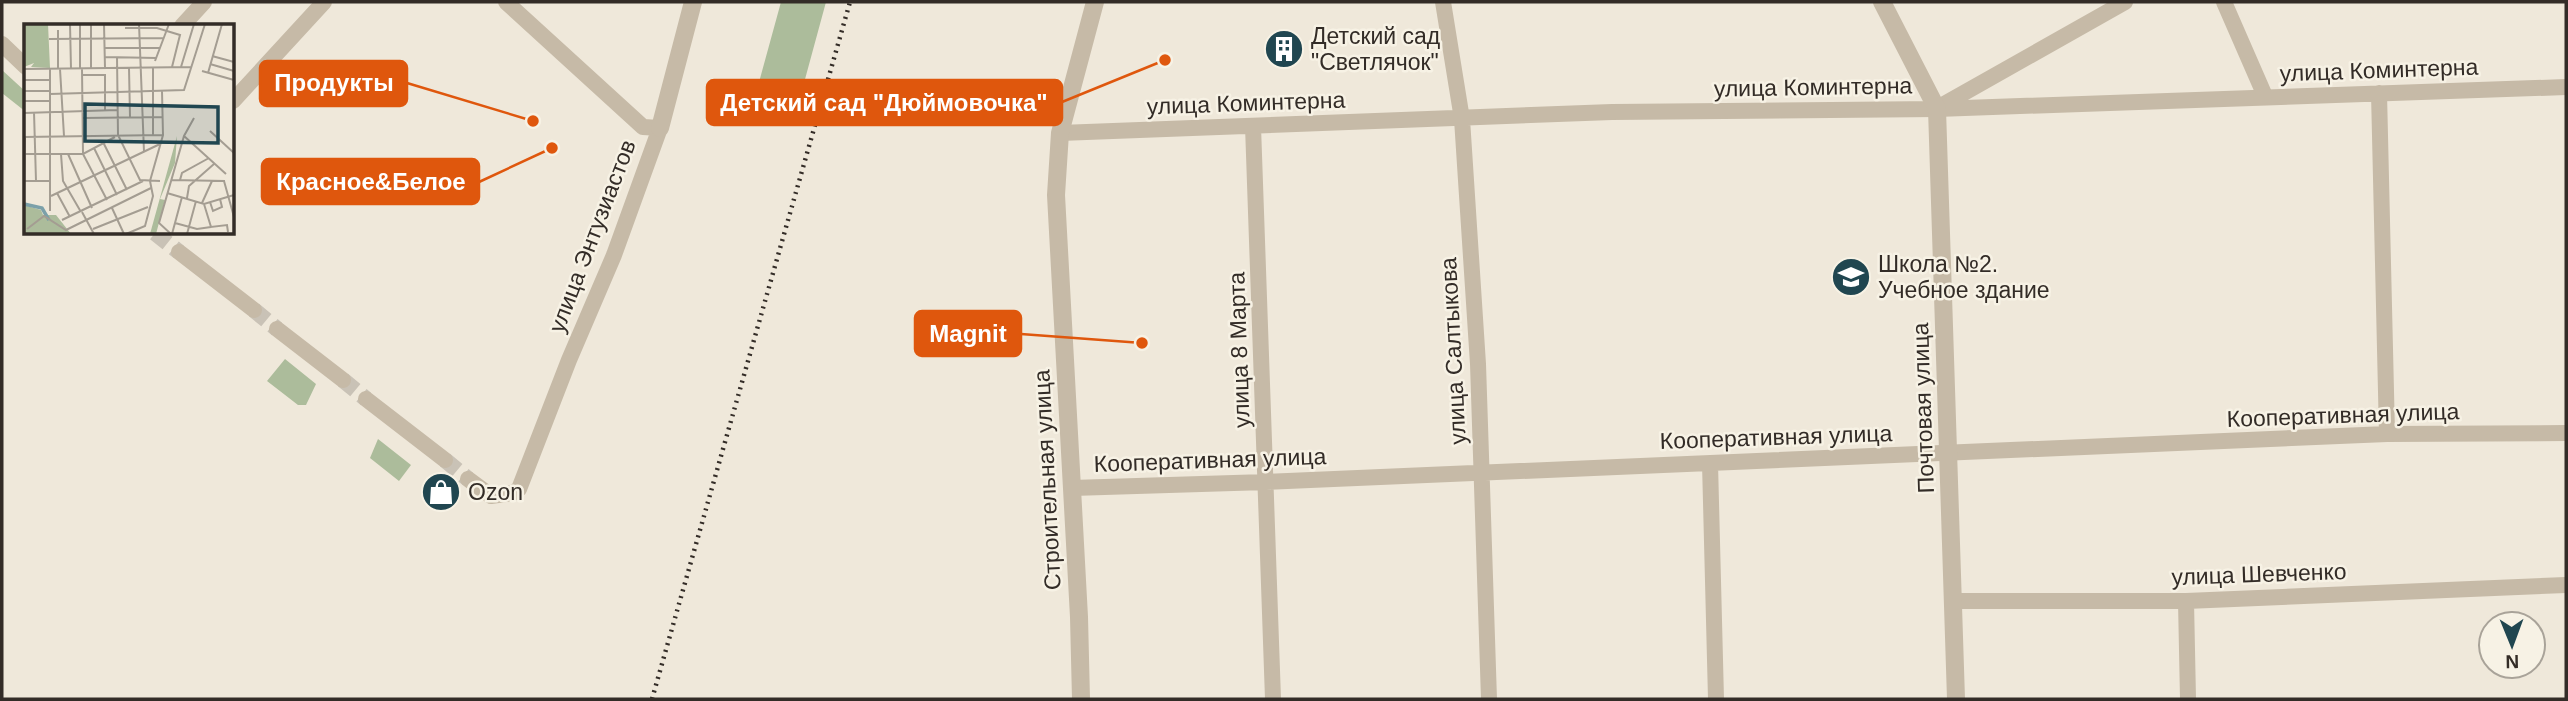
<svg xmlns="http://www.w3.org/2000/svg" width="2568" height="701" font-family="Helvetica,sans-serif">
<rect width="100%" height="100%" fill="#efe8da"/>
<!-- green -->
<path fill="#acbc9b" d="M 781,2 L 826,2 L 795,116 L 753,104 Z
M 2,70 L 26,92 L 26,112 L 2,93 Z
M 285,359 L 316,384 L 306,405 L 298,405 L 267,381 Z
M 378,439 L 411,465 L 399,481 L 370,458 Z"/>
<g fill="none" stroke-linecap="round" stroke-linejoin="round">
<!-- minor-tunnel -->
<path stroke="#c9c2b6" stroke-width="16" stroke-dasharray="16 8" stroke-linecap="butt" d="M 155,233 L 179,252
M 254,310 L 277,329
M 343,380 L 366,399
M 445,460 L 468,479"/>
<!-- minor -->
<path stroke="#c6baa7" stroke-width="16" d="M 1443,2 L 1462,119 L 1478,364 L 1489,699
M 2224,2 L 2265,96
M 182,26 L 204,2
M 2,44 L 26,67
M 2379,93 L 2387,434
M 233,101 L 324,2
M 1939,107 L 2125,2
M 1253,126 L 1273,699
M 1060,133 L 1612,112 L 1937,109 L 2566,87
M 179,252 L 254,310
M 277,329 L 343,380
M 366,399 L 445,460
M 1710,463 L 1716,699
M 468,479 L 491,496 L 513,493 L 519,489 L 569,360 L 614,255 L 660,128 L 643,127 L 506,2
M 1072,488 L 1266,482 L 2387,434 L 2566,433
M 1954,601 L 2186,601 L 2566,585
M 2186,601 L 2188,699"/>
<!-- tertiary -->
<path stroke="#c6baa7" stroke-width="18" d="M 1882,2 L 1937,109 L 1956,699
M 660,128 L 693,2
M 1081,699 L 1079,617 L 1056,195 L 1060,133 L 1095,2"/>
<!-- rail -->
<path stroke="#332c27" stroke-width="4.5" stroke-dasharray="2 5" stroke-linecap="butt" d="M 652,699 L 850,2"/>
</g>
<!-- icons -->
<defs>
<g id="building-disc" transform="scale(2.0125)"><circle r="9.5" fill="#204650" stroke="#f7f2e5"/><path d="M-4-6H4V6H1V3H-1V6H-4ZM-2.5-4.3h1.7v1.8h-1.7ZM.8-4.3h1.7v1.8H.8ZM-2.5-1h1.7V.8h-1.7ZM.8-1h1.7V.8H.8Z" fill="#fff"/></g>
<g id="school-disc" transform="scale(2.0125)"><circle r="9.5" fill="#204650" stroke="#f7f2e5"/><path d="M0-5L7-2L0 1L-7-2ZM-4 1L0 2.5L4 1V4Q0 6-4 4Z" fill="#fff"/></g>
<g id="shop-disc" transform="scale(2.0125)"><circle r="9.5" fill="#204650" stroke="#f7f2e5"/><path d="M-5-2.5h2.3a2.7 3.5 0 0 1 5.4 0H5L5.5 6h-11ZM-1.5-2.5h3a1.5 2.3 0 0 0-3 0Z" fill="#fff"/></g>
</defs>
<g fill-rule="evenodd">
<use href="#building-disc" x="1284" y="49"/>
<use href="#school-disc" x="1851" y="277"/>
<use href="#shop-disc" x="441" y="492"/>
</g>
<g text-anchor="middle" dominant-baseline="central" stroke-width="5" stroke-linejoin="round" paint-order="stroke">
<!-- poi labels -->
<g font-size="23" fill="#332c27" stroke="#f7f2e5" text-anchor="start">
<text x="1311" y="36">Детский сад<tspan x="1311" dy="26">"Светлячок"</tspan></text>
<text x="1878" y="264">Школа №2.<tspan x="1878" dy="26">Учебное здание</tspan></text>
<text x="468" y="492">Ozon</text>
</g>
<!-- street labels -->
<g font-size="23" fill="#332c27" stroke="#f7f2e5">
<text transform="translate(2379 70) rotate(-2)">улица Коминтерна</text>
<text transform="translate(1813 87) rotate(-1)">улица Коминтерна</text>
<text transform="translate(1246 103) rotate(-2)">улица Коминтерна</text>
<text transform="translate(592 236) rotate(-69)">улица Энтузиастов</text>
<text transform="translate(1239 350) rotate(-92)">улица 8 Марта</text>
<text transform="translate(1453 351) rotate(-93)">улица Салтыкова</text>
<text transform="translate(1923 408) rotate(-92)">Почтовая улица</text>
<text transform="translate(2343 415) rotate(-2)">Кооперативная улица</text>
<text transform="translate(1776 437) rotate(-2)">Кооперативная улица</text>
<text transform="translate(1210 460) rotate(-2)">Кооперативная улица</text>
<text transform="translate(1047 480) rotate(-93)">Строительная улица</text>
<text transform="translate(2259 574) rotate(-2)">улица Шевченко</text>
</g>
</g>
<!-- overview -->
<g transform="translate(24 24)">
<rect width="210" height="210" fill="#efe8da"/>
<path d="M 0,0 L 24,0 L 26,44 L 7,43 L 10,39 L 0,43 ZM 153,112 L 151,139 L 136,175 L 141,176 L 132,210 L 126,210 ZM 0,181 L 17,186 L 19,191 L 32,191 L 47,210 L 0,210 Z" fill="#acbc9b"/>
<path fill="none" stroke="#7ba0a9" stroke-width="3.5" d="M 0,180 L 18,184 L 25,196"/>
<path fill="none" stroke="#a49d92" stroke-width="2" d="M 46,0 L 47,45M 80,0 L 81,44M 115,0 L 120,128M 101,4 L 133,4 L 156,11 L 148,43M 34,6 L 34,45M 25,15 L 140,14M 80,24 L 136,24M 188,32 L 210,38M 81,33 L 132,34M 93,33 L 94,111 L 116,156 L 136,157M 131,37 L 145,0M 186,40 L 210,47M 157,43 L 170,0M 67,44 L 67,0M 105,44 L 106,93M 0,45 L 168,43M 26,45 L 26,187M 36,45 L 40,112M 56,45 L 56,0M 58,45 L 59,130 L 83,176M 178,47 L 210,56M 184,49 L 198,0M 58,51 L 81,51 L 81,86M 0,56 L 26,56M 0,67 L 26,67M 26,70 L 160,66 L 181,0M 0,77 L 26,77M 10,88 L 12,157M 0,89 L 93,86M 59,94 L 139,93M 186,107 L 210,129M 129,111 L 129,44M 160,112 L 202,150M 0,113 L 139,111M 79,118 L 103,166M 70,124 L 93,171M 0,130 L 59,130 L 91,113M 37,130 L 39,157 L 57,188M 44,130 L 68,184M 147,156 L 201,157M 156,156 L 158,149 L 185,134M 0,157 L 27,157M 200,157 L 210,193M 0,169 L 1,113M 33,169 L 46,193M 143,169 L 180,180 L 210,171M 27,172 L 136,120M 163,174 L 165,162 L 190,140M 186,178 L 189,187 L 198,183 L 196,175M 178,179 L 188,157M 180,180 L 187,203 L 203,201 L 204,208M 88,184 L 100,210M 58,188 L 70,210M 38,196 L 119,157M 151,199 L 173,205 L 187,203M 3,205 L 20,192 L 42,206 L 127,164M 69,205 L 124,183M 102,210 L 121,202 L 129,172 L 126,157 L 139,111 L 138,67M 147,210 L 135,199 L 160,112 L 170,94M 148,210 L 158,173M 163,210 L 172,177"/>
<path fill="#204650" fill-opacity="0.15" stroke="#204650" stroke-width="3.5" d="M 61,80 L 194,83 L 194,119 L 61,117 Z"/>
<rect width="210" height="210" fill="none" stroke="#332c27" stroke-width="3.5"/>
</g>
<!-- callouts -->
<path fill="none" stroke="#df570d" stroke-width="2.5" d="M533 121L407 83M1165 60L1062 102M552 148L479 182M1142 343L1021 334"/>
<g fill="#df570d" stroke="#f7f2e5" stroke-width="2.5">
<circle cx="533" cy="121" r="7"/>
<circle cx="1165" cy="60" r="7"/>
<circle cx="552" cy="148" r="7"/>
<circle cx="1142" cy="343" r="7"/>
</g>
<g fill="#df570d" stroke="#df570d" stroke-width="2.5">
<rect x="260" y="61" width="147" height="45" rx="7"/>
<rect x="707" y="80" width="355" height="45" rx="7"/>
<rect x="262" y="159" width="217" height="45" rx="7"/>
<rect x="915" y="311" width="106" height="45" rx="7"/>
</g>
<g font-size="24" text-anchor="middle" font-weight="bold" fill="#fff">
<text x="334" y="91">Продукты</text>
<text x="884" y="111">Детский сад "Дюймовочка"</text>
<text x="371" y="190">Красное&amp;Белое</text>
<text x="968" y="342">Magnit</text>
</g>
<!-- border -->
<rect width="2568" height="701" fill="none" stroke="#332c27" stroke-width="7"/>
<!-- north arrow -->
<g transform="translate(2512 645) rotate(179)"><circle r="33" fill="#f7f2e5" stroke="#a9a399" stroke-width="2"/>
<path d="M0-5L12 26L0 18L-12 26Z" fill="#204650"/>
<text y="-10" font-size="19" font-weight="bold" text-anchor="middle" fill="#332c27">N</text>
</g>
</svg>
